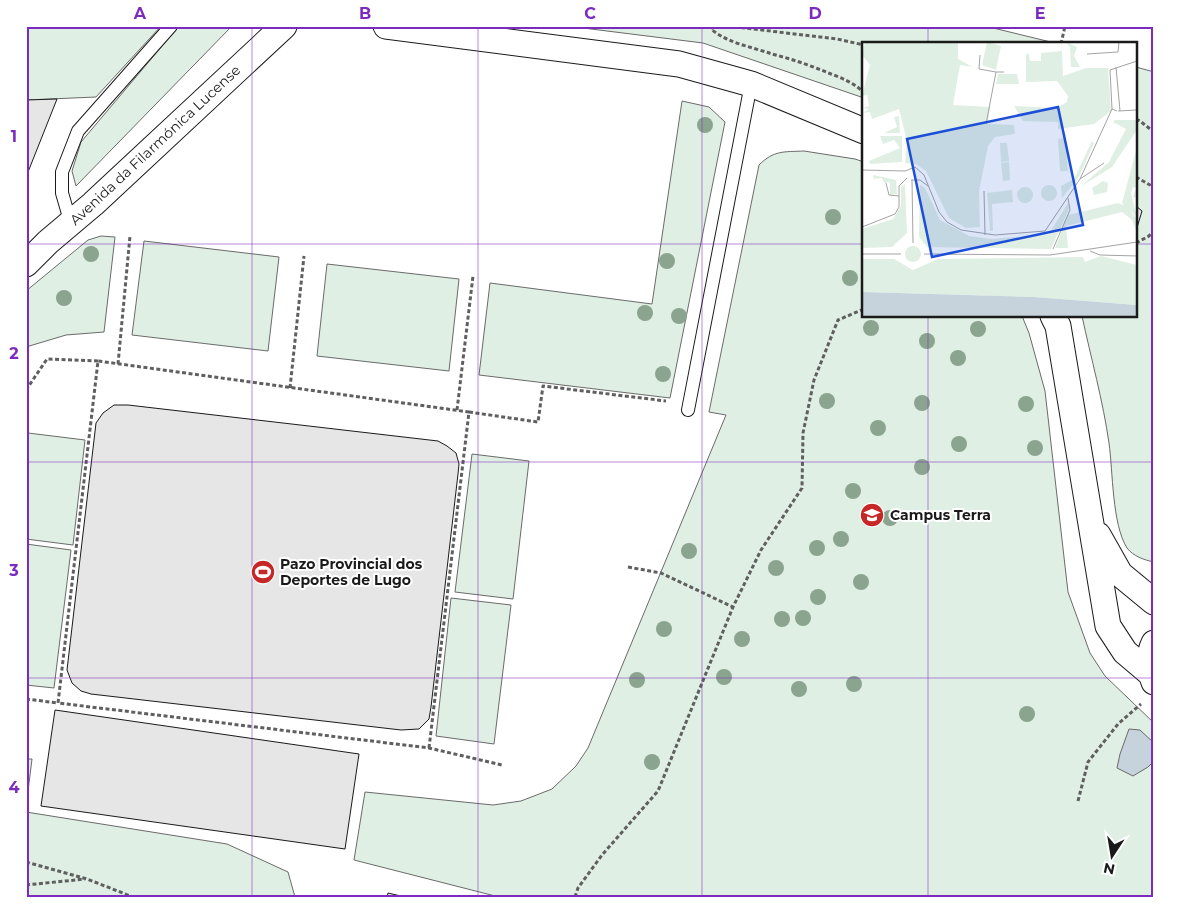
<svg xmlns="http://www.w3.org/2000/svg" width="1180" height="923" font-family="Montserrat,sans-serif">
<rect width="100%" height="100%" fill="#fff"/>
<!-- green -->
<path fill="#e0efe3" stroke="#6a6a6a" d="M 26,26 L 161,26 L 96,97 L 26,100 Z
M 179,26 L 232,26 L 76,186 L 72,171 L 81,142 Z
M 567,26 L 985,26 L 1059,44 L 864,44 L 864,98 L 703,43 Z
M 1136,67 L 1154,72 L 1154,562 C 1144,560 1133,556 1127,548 C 1112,524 1113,472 1109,443 C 1103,401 1091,358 1082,316 L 1136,316 Z
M 682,101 L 709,107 L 725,122 L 670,398 L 479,375 L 490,283 L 652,304 Z
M 804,151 L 855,159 L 864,162 L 864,316 L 1022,316 L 1029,333 L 1045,391 L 1068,592 L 1090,653 L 1105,676 L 1154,723 L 1154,897 L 499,897 L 354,860 L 365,792 L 493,805 L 521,801 L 552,789 L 576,766 L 588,748 L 726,415 L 709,412 L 759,165 C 774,150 784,152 804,151 Z
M 101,236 L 115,237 L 104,332 L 66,335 L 26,347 L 26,291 L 88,240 Z
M 144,241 L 279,257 L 268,351 L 132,335 Z
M 327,264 L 459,279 L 449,371 L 317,356 Z
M 28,433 L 85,440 L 73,545 L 26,539 Z
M 472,454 L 529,461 L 513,599 L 455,592 Z
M 26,544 L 71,550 L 54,688 L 26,685 Z
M 451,598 L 511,605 L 494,744 L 436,736 Z
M 26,759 L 32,759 L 26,807 Z
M 26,812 L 227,844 L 288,872 L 295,897 L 26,897 Z"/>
<!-- water -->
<path fill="#c6d2dc" stroke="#6a6a6a" d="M 1129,729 L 1140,730 L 1154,743 L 1154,761 L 1148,767 L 1133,776 L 1117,768 L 1120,754 Z"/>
<!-- building -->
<path fill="#e6e6e6" stroke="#1a1a1a" d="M 57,99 L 28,172 L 26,172 L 26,100 Z
M 1136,206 L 1142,211 L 1136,231 Z
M 114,405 L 128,405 L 438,441 L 447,446 L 456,453 L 459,464 L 458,474 L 431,707 L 429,719 L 419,729 L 401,730 L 91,694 L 81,691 L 72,683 L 67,670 L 96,423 L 103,413 Z
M 55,710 L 359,754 L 345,849 L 41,806 Z
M 388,893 L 405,897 L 387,897 Z"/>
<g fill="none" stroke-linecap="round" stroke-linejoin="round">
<!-- lane casing -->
<g stroke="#1a1a1a" stroke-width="14">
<path id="lane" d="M 71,224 L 62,193 L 62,172 L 78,131 L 171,26
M 688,410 L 751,84"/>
</g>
<!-- street casing -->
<g stroke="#1a1a1a" stroke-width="27">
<path id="street" d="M 386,26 L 679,64 L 751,84 L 864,131
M 26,264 L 48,242 L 93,204 L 284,26
M 1053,316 L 1058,326 L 1108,626 L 1125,652 L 1151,674
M 1098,535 L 1120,574 L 1154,602
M 1154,643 C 1148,655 1149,670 1154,682"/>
</g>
<!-- path -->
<path stroke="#5f5f5f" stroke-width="3" stroke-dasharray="4 2.5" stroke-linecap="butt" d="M 714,26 L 711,29 C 727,43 752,47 772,54 C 792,59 812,66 831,74 C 842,78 856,84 864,93
M 728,26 L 837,39 L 864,45
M 1061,44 L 1065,26
M 1136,119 L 1140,121 L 1154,132
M 1136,177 L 1150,185 L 1154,190
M 1136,243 L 1149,236 L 1154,230
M 118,364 L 130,236
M 290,388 L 304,256
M 26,390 L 47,359 L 98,361
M 457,410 L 473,276
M 469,412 L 538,422 L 543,386 L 666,401
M 628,567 L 661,573 L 733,607
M 26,699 L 58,703
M 429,748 L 469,412 L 98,361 L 58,703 L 429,748 L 502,765
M 1078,801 L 1088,762 L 1118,724 L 1141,704
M 26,862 L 87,879 L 133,897
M 26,885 L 85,879
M 575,897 L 578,888 L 602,855 L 658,791 L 733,607 L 761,550 L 802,488 L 803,433 L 814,380 L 838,320 L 864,309"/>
<!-- lane -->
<use href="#lane" stroke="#fff" stroke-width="12"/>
<!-- street -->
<use href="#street" stroke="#fff" stroke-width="25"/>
</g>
<!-- trees -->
<g fill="#8aa48f">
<circle cx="705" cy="125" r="8"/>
<circle cx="833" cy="217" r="8"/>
<circle cx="91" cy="254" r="8"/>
<circle cx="667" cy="261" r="8"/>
<circle cx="850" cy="278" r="8"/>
<circle cx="64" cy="298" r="8"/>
<circle cx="645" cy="313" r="8"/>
<circle cx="679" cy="316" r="8"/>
<circle cx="871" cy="328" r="8"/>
<circle cx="978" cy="329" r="8"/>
<circle cx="927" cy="341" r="8"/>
<circle cx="958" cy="358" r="8"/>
<circle cx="663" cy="374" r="8"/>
<circle cx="827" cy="401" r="8"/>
<circle cx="922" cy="403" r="8"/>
<circle cx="1026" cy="404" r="8"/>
<circle cx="878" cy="428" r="8"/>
<circle cx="959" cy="444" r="8"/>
<circle cx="1035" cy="448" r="8"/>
<circle cx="922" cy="467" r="8"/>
<circle cx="853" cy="491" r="8"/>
<circle cx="890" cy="518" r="8"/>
<circle cx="841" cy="539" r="8"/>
<circle cx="817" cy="548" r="8"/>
<circle cx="689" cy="551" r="8"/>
<circle cx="776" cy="568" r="8"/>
<circle cx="861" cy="582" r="8"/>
<circle cx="818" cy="597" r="8"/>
<circle cx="803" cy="618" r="8"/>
<circle cx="782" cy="619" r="8"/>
<circle cx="664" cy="629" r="8"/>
<circle cx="742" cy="639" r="8"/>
<circle cx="724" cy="677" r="8"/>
<circle cx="637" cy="680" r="8"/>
<circle cx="854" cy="684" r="8"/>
<circle cx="799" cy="689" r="8"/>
<circle cx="1027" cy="714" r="8"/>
<circle cx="652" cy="762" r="8"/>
</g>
<!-- grid -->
<path fill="none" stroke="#7b2cbf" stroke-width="1" stroke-opacity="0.55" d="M 252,26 L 252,897M 478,26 L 478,897M 702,26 L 702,897M 928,26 L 928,44M 26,244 L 864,244M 1136,244 L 1154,244M 928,316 L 928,897M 26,462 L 1154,462M 26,678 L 1154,678"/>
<!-- icons -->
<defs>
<g id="university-disc" transform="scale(1.25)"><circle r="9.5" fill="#c62828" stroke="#fff"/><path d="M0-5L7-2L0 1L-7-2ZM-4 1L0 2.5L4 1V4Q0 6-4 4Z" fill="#fff"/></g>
<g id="stadium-disc" transform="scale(1.25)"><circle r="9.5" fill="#c62828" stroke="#fff"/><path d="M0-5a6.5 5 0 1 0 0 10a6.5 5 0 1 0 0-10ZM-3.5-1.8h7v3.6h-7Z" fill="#fff"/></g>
</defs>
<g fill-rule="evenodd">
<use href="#university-disc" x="872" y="515"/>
<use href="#stadium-disc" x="263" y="572"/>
</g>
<g text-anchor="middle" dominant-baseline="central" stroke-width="4" stroke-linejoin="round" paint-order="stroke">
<!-- street labels -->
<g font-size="14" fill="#1a1a1a" stroke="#fff">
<text transform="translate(155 145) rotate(-43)">Avenida da Filarmónica Lucense</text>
</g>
<!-- poi labels -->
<g font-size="14" font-weight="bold" fill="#1a1a1a" stroke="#fff" text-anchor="start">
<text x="890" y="515">Campus Terra</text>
<text x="280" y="564">Pazo Provincial dos<tspan x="280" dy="16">Deportes de Lugo</tspan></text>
</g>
</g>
<!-- overview -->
<g transform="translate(862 42)">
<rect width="275" height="275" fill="#fff"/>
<path d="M 3,0 L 96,0 L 96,17 L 111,25 L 98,23 L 91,63 L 128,65 L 126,82 L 152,83 L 153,92 L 133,95 L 126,104 L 117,149 L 118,185 L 104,186 L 87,176 L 64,129 L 54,122 L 43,121 L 45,99 L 37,67 L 10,77 L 8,70 L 0,71 L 7,67 L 0,66 L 7,64 L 5,53 L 0,54 L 8,23 L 0,13 ZM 125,0 L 139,4 L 134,28 L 120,23 ZM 204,0 L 215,5 L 212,14 L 218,25 L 209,25 L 208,5 ZM 200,9 L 201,34 L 224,26 L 246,26 L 249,69 L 232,82 L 196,87 L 196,80 L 161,79 L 152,64 L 194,66 L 205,60 L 206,54 L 195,39 L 164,40 L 164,12 L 167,12 L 168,19 L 179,19 L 179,11 ZM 136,32 L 155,32 L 157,42 L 134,42 ZM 37,74 L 38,91 L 22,91 L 35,85 L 32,75 ZM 253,78 L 275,78 L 275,88 L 250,125 L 218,145 L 247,120 L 264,87 L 251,80 ZM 18,94 L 40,94 L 40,120 L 8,122 L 7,119 L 38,106 L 32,98 L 21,102 ZM 203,96 L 206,129 L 198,129 L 196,97 ZM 230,99 L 232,101 L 217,135 L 200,156 L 199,144 L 212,137 ZM 138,101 L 145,101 L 147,119 L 139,120 ZM 275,105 L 275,156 L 271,155 L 274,146 L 271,145 L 269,151 L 275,175 L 260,161 ZM 147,120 L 148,138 L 141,139 L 139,121 ZM 11,133 L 34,138 L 35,152 L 28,153 L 28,140 L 22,141 L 20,136 L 12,137 ZM 241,139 L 246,141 L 245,150 L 232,153 L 230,146 ZM 43,142 L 45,191 L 30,205 L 0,206 L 0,187 L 31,177 L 39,164 L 39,145 ZM179 151a8 8 0 1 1 16 0a8 8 0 1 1-16 0ZM 58,143 L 63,146 L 78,178 L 107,194 L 130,197 L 187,192 L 206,161 L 207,167 L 189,207 L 65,205 L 57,195 ZM155 153a8 8 0 1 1 16 0a8 8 0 1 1-16 0ZM 150,148 L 151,160 L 130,162 L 131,189 L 128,189 L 125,151 ZM 256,161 L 264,164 L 275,177 L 275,191 L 270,178 L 260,170 L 204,184 L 206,206 L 193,206 L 206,173 ZM43 212a8 8 0 1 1 16 0a8 8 0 1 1-16 0ZM 239,214 L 275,223 L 275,263 L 172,255 L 0,250 L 0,217 L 32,217 L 51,228 L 76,217 L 221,215 L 223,220 Z" fill="#e0efe3"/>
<path d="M 0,250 L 172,255 L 275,263 L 275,275 L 0,275 Z" fill="#c6d2dc"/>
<path fill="none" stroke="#a3a3a3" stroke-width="1" d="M 225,12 L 256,10 L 257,0M 118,13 L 117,27 L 134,30M 254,25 L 258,69M 250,67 L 248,28 L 275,19M 256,69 L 275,68M 124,82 L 134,30 L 142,30M 0,128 L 43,129 L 53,125 L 62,133 L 77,170 L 85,180 L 99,188 L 133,193 L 183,189 L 218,137 L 250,67 L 255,69M 218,137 L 242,121M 49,138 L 58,138 L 66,144M 50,138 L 51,201M 24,141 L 27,153 L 37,154M 122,149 L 123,193M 0,185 L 33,172 L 37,165 L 37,144 L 45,136M 191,207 L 208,168 L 206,156M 228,209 L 238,213 L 275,214M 0,212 L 39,212M 62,212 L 188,213 L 275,200"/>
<path fill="#1d4ed8" fill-opacity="0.15" stroke="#1d4ed8" stroke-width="2.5" d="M 196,65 L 221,183 L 70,215 L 45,97 Z"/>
<rect width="275" height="275" fill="none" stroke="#1a1a1a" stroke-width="2.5"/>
</g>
<!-- border -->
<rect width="1180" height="923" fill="none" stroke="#ffffff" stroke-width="55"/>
<!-- north arrow -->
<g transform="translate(1112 856) rotate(192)" stroke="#ffffff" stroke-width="4" paint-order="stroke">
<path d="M0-4L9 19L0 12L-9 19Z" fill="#1a1a1a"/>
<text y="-8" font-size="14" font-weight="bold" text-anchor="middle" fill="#1a1a1a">N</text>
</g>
<rect x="28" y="28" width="1124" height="868" fill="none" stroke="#7b2cbf" stroke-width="2"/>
<g font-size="16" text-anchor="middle" font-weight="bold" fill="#7b2cbf">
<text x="140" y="19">A</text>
<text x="365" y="19">B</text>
<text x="590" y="19">C</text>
<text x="815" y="19">D</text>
<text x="1040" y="19">E</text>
<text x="14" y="142">1</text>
<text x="14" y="359">2</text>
<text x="14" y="576">3</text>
<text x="14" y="793">4</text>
</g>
</svg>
